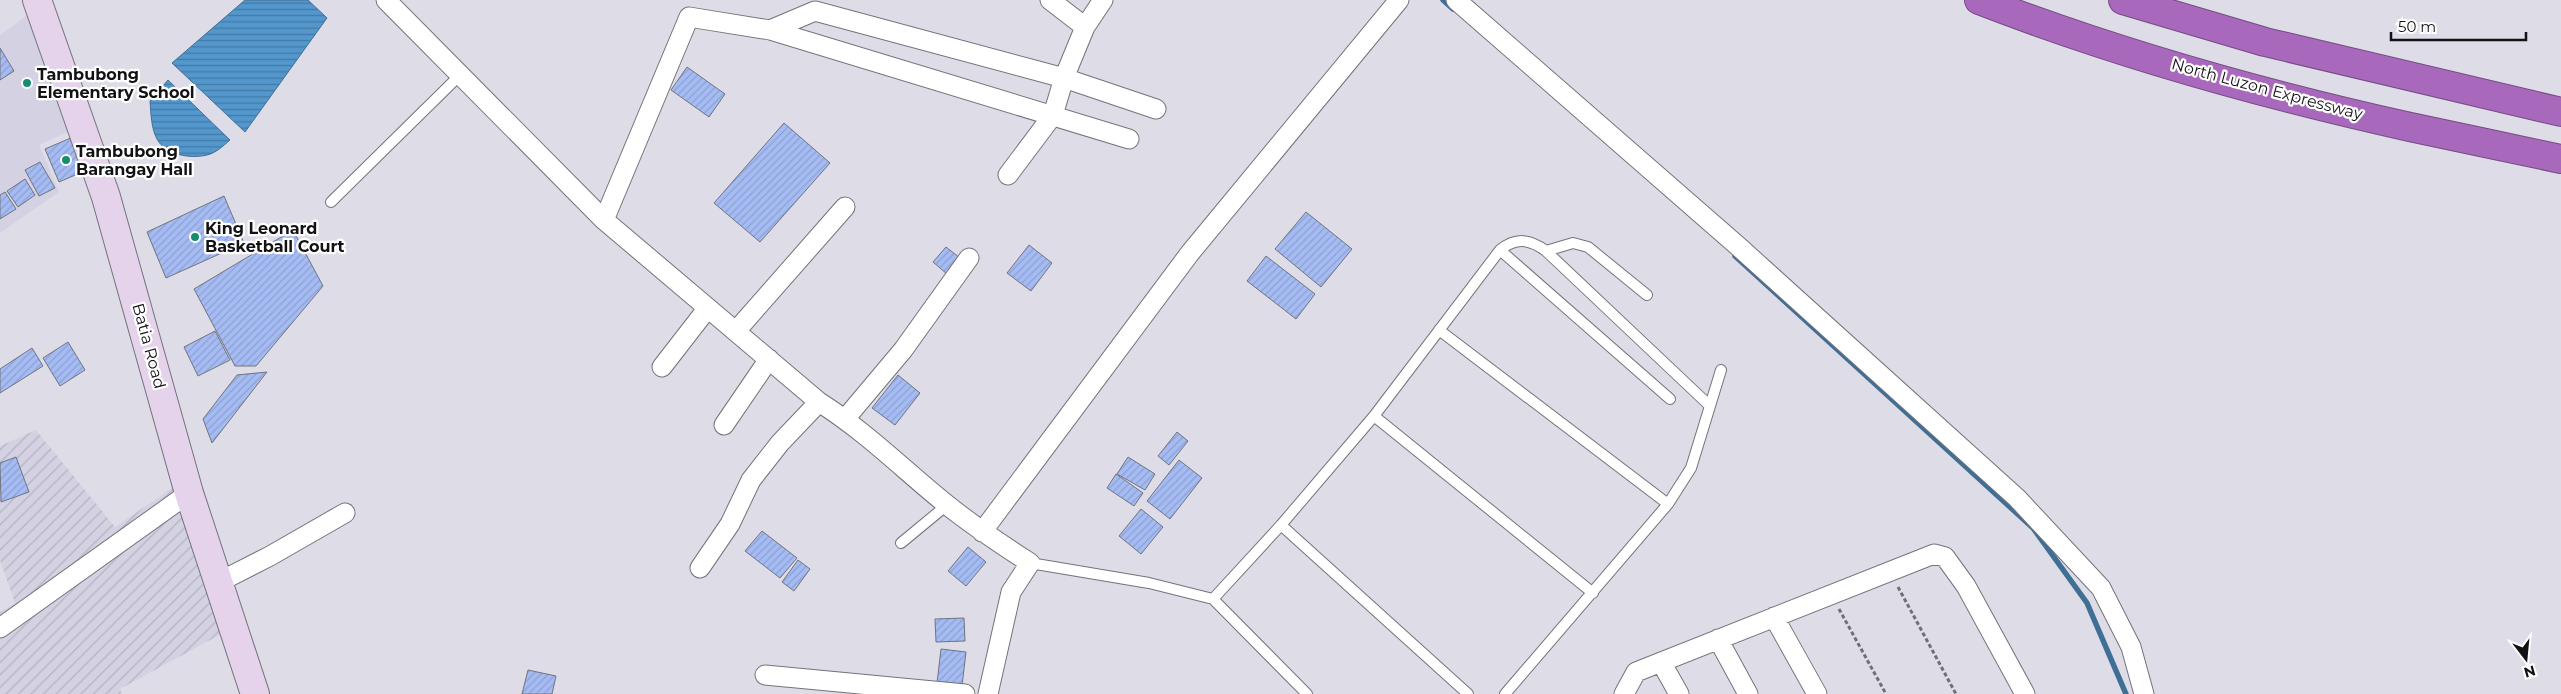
<svg xmlns="http://www.w3.org/2000/svg" width="2561" height="694" font-family="Montserrat,sans-serif">
<defs>
<pattern id="industrial-furrows" width="10" height="10" patternUnits="userSpaceOnUse" patternTransform="scale(1.25)"><rect width="10" height="10" fill="#d4d1e3"/><path d="M-1 1l2-2M0 10L10 0M9 11l2-2" fill="none" stroke="#b5b2c2"/></pattern>
<pattern id="water-rules" width="6" height="5" patternUnits="userSpaceOnUse" patternTransform="scale(1.25)"><rect width="6" height="5" fill="#5397cd"/><path d="M0 2.5h6" fill="none" stroke="#437aa5"/></pattern>
<pattern id="building-hatch" width="6" height="6" patternUnits="userSpaceOnUse" patternTransform="scale(1.25)"><rect width="6" height="6" fill="#a5bbf4"/><path d="M-1 1l2-2M0 6l6-6M5 7l2-2" fill="none" stroke="#8da0d0"/></pattern>
</defs>
<rect width="100%" height="100%" fill="#dedde7"/>
<!-- built -->
<path fill="#d4d1e3" d="M 29,14 L 72,130 L 39,145 L 59,192 L 0,233 L 0,35 Z"/>
<!-- industrial -->
<path fill="url(#industrial-furrows)" d="M 36,430 L 115,527 L 178,484 L 223,633 L 120,689 L 122,694 L 0,694 L 0,612 L 15,603 L 0,560 L 0,446 Z"/>
<!-- water -->
<path fill="url(#water-rules)" stroke="#406f96" d="M 245,0 L 308,0 L 327,18 L 245,132 L 172,63 Z
M 168,80 L 230,140 C 223,146 216,153 207,155 C 191,159 165,155 157,139 C 151,128 151,113 150,101 Z"/>
<g fill="none" stroke-linecap="round" stroke-linejoin="round">
<!-- stream -->
<path stroke="#406f96" stroke-width="5.5" d="M 1443,0 L 1453,9
M 1735,256 L 2033,528 L 2087,603 L 2126,694"/>
</g>
<!-- building -->
<path fill="url(#building-hatch)" stroke="#70747d" d="M 0,48 L 14,71 L 0,80 Z
M 687,67 L 725,94 L 709,117 L 671,90 Z
M 784,123 L 830,163 L 760,242 L 714,203 Z
M 73,137 L 87,170 L 59,182 L 45,149 Z
M 40,162 L 55,188 L 39,196 L 25,170 Z
M 25,179 L 35,195 L 18,207 L 7,191 Z
M 5,192 L 16,209 L 0,219 L 0,195 Z
M 224,196 L 244,243 L 166,278 L 147,232 Z
M 1306,212 L 1352,249 L 1321,287 L 1275,249 Z
M 293,230 L 323,286 L 256,366 L 235,366 L 194,289 Z
M 1029,245 L 1052,263 L 1031,291 L 1007,273 Z
M 946,247 L 960,258 L 947,274 L 933,262 Z
M 1266,256 L 1315,294 L 1296,319 L 1247,281 Z
M 215,331 L 230,360 L 198,376 L 184,347 Z
M 68,342 L 85,370 L 60,386 L 43,358 Z
M 32,348 L 43,366 L 0,393 L 0,369 Z
M 267,372 L 212,443 L 203,419 L 237,375 Z
M 898,375 L 920,393 L 895,425 L 872,408 Z
M 1177,432 L 1188,441 L 1169,465 L 1158,456 Z
M 16,457 L 29,492 L 1,502 L 0,463 Z
M 1128,457 L 1155,474 L 1145,490 L 1117,474 Z
M 1179,460 L 1202,478 L 1170,519 L 1147,501 Z
M 1116,474 L 1143,493 L 1134,506 L 1107,488 Z
M 1141,509 L 1163,527 L 1141,554 L 1119,536 Z
M 762,531 L 797,558 L 780,578 L 745,551 Z
M 968,547 L 986,562 L 966,586 L 948,571 Z
M 798,560 L 810,569 L 794,591 L 782,582 Z
M 964,618 L 965,641 L 936,642 L 935,619 Z
M 941,649 L 966,652 L 962,686 L 937,683 Z
M 528,670 L 556,676 L 552,694 L 522,694 Z"/>
<g fill="none" stroke-linecap="round" stroke-linejoin="round">
<!-- lane casing -->
<g stroke="#74737c" stroke-width="12">
<path id="lane" d="M 331,202 L 460,75
M 1500,250 C 1516,237 1530,239 1546,251 L 1710,406
M 1546,251 L 1573,243 L 1588,247 L 1647,295
M 1439,330 L 1668,504 L 1505,694
M 1374,416 L 1593,593
M 1668,504 L 1691,468 L 1721,370
M 1281,525 L 1468,694
M 901,543 L 947,505
M 1030,563 L 1149,583 L 1213,599 L 1307,694
M 1213,599 L 1281,525 L 1374,416 L 1500,250 L 1670,399"/>
</g>
<!-- street casing -->
<g stroke="#74737c" stroke-width="21">
<path id="street" d="M 386,0 L 604,220 L 819,402 C 865,431 904,470 946,504 C 973,526 1001,544 1030,563 L 1011,592 L 988,694
M 1050,0 L 1085,27
M 1456,0 L 1739,247 L 2017,498 L 2101,588 L 2131,647 L 2144,694
M 770,30 L 815,11 L 1064,78 L 1156,109
M 1008,175 L 1053,115 L 1064,78 L 1085,27 L 1103,0
M 604,220 L 689,17 L 770,30 L 1129,139
M 736,331 L 845,207
M 662,367 L 707,309
M 845,419 L 903,350 L 969,258
M 724,425 L 769,359
M 982,532 L 1190,253 L 1399,0
M 700,568 L 730,524 L 751,480 L 780,443 L 819,402
M 219,582 L 270,556 L 345,513
M 1774,617 L 1817,694
M 0,628 L 189,493
M 1718,639 L 1748,694
M 1661,662 L 1679,694
M 765,675 L 965,694
M 1624,694 L 1636,672 L 1934,554 L 1945,557 L 1966,586 L 2025,694"/>
</g>
<!-- secondary casing -->
<g stroke="#74737c" stroke-width="30">
<path id="secondary" d="M 37,0 L 106,197 L 189,493 L 255,694"/>
</g>
<!-- highway casing -->
<g stroke="#744b82" stroke-width="30">
<path id="highway" d="M 1979,0 C 2116,53 2266,95 2410,127 C 2460,138 2511,148 2561,159
M 2123,0 L 2265,42 L 2561,112"/>
</g>
<!-- path -->
<path stroke="#706f76" stroke-width="3" stroke-dasharray="4 2.5" stroke-linecap="butt" d="M 1898,587 L 1956,694
M 1839,609 L 1886,694"/>
<!-- lane -->
<use href="#lane" stroke="#fff" stroke-width="10"/>
<!-- street -->
<use href="#street" stroke="#fff" stroke-width="19"/>
<!-- secondary -->
<use href="#secondary" stroke="#e5d2eb" stroke-width="28"/>
<!-- highway -->
<use href="#highway" stroke="#a869bd" stroke-width="28"/>
</g>
<!-- markers -->
<g fill="#148d71" stroke="#fff" stroke-width="2">
<circle cx="27" cy="83" r="5"/>
<circle cx="66" cy="160" r="5"/>
<circle cx="195" cy="237" r="5"/>
</g>
<g text-anchor="middle" dominant-baseline="central" stroke-width="4.5" stroke-linejoin="round" paint-order="stroke">
<!-- poi labels -->
<g font-size="16" font-weight="bold" fill="#121215" stroke="#fff" text-anchor="start">
<text x="37" y="74">Tambubong<tspan x="37" dy="18">Elementary School</tspan></text>
<text x="76" y="151">Tambubong<tspan x="76" dy="18">Barangay Hall</tspan></text>
<text x="205" y="228">King Leonard<tspan x="205" dy="18">Basketball Court</tspan></text>
</g>
<!-- street labels -->
<g font-size="16" fill="#121215" stroke="#fff">
<text transform="translate(2267 89) rotate(15)">North Luzon Expressway</text>
<text transform="translate(149 346) rotate(75)">Batia Road</text>
</g>
</g>
<!-- north arrow -->
<g transform="translate(2526 659) rotate(164)" stroke="#ffffff" stroke-width="4" paint-order="stroke">
<path d="M0-4L9 19L0 12L-9 19Z" fill="#121215"/>
<text y="-8" font-size="14" font-weight="bold" text-anchor="middle" fill="#121215">N</text>
</g>
<!-- scale -->
<path d="M2391 32v8h135v-8" fill="none" stroke="#121215" stroke-width="2.5"/>
<text x="2398" y="32" font-size="15" fill="#121215" stroke="#ffffff" stroke-width="4" paint-order="stroke">50 m</text>
</svg>
